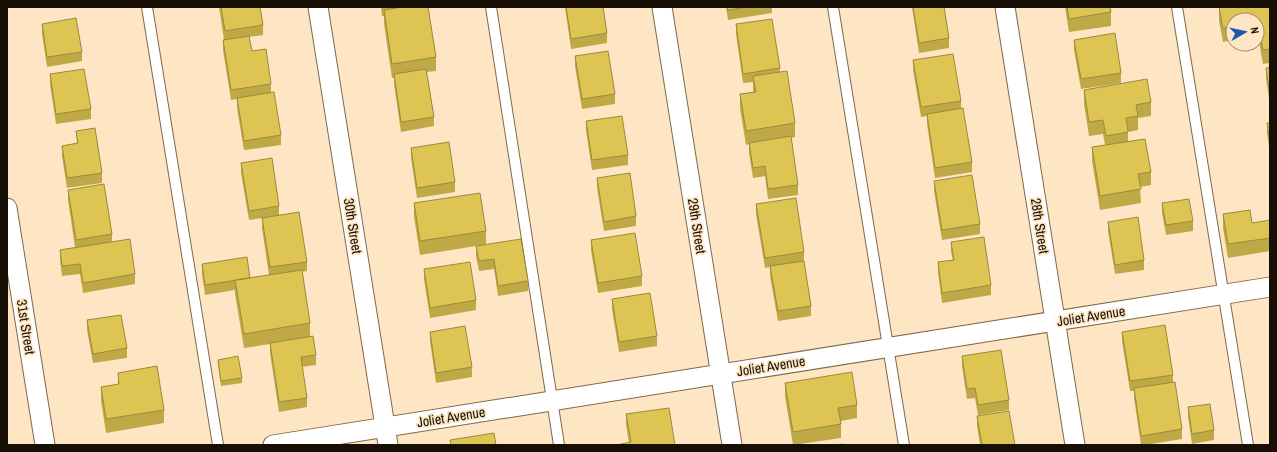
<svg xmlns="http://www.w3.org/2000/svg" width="1277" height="452" font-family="'Archivo Narrow',sans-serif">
<rect width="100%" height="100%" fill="#fee6c4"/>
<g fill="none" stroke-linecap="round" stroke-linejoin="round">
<!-- service casing -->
<g stroke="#7d694b" stroke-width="12">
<path id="service" d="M 147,7 L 218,445
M 491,7 L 559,445
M 833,7 L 904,445
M 1177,7 L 1248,445"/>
</g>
<!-- minor casing -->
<g stroke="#7d694b" stroke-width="21">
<path id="minor" d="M 318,7 L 388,445
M 662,7 L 732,445
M 1005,7 L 1075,445
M 7,208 L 45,445
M 273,445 L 1270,287"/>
</g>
<!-- service -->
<use href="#service" stroke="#fff" stroke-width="10"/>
<!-- minor -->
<use href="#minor" stroke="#fff" stroke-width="19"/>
</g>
<!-- wall -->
<path fill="#bfa947" d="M 219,7 L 260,7 L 263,25 L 263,35 L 249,37 L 252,51 L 271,84 L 271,92 L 281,135 L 281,145 L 244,150 L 237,108 L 237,99 L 231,100 L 223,50 L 223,40 L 224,40 Z
M 381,7 L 429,7 L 428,9 L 436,57 L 436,71 L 427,72 L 434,117 L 434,126 L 401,132 L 394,84 L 394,78 L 392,78 L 384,24 L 384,16 L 382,16 Z
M 565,7 L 603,7 L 607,33 L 607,43 L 571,49 Z
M 726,7 L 772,7 L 772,13 L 728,20 Z
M 912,7 L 944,7 L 949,38 L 949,48 L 919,53 Z
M 1065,7 L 1110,7 L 1111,12 L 1111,26 L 1069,32 Z
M 1219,7 L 1270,7 L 1270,63 L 1263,64 L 1258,36 L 1257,36 L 1257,20 L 1233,20 L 1233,40 L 1223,42 L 1219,21 Z
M 42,24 L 82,52 L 82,61 L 47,67 L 42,34 Z
M 736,24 L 780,68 L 780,72 L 795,123 L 795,137 L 791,138 L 798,185 L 798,195 L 768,199 L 765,176 L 753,178 L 749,153 L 749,144 L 746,145 L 740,108 L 740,94 L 753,92 L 753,82 L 743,83 L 736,34 Z
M 1074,40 L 1121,73 L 1121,83 L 1081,89 L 1074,50 Z
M 575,56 L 615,94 L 615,104 L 582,109 L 575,66 Z
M 913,60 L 961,101 L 961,109 L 972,162 L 972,172 L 935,178 L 927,124 L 927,116 L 921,117 L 913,70 Z
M 1270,67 L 1270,106 L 1266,78 L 1266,68 Z
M 50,74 L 91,109 L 91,119 L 56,124 L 50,84 Z
M 1084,90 L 1151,102 L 1151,116 L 1138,118 L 1138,130 L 1128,132 L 1128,141 L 1151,172 L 1151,185 L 1140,187 L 1141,203 L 1100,210 L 1092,161 L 1092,147 L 1105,145 L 1103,134 L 1089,136 L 1084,104 Z
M 586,121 L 628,155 L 628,165 L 592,170 L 586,131 Z
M 1267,123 L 1270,123 L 1270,154 L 1267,133 Z
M 76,131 L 102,173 L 102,183 L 67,188 L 62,156 L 62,146 L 77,143 Z
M 411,148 L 455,182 L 455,192 L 417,198 L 411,158 Z
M 241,163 L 279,206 L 279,215 L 307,262 L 307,271 L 302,272 L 310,323 L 310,337 L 316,355 L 316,365 L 302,367 L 307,398 L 307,407 L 279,412 L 270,353 L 270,344 L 244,348 L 235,294 L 235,290 L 205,295 L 202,274 L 202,264 L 250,278 L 269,275 L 262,228 L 262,218 L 249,220 L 241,173 Z
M 597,178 L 636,216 L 636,226 L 604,231 L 597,188 Z
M 934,181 L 980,224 L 980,234 L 942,240 L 934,191 Z
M 68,190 L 112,234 L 112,241 L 135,274 L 135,284 L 83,293 L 80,274 L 62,276 L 60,260 L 60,250 L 75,247 L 68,200 Z
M 414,203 L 486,231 L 486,244 L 528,281 L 528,291 L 498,296 L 494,269 L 479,271 L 476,256 L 476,246 L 420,255 L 414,217 Z
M 1162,203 L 1193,221 L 1193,231 L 1166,235 L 1162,213 Z
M 756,204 L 804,252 L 804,262 L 811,306 L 811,316 L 778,321 L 770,276 L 770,267 L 765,268 L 756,214 Z
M 1223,214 L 1252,223 L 1270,220 L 1270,251 L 1228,258 L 1223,228 Z
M 1108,222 L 1144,260 L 1144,270 L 1115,274 L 1108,231 Z
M 591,240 L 642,276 L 642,286 L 598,293 L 591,250 Z
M 951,242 L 991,285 L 991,295 L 942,303 L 938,272 L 938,262 L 953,260 L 951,252 Z
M 424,269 L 476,300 L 476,310 L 430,318 L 424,279 Z
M 612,299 L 657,336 L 657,346 L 619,352 L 612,309 Z
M 87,320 L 127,348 L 127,358 L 93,363 L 87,330 Z
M 430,332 L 472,367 L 472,377 L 436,383 L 430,341 Z
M 1122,332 L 1173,375 L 1173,382 L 1182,429 L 1182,439 L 1145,445 L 1141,445 L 1134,398 L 1134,391 L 1130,391 L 1122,341 Z
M 962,356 L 1009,400 L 1009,410 L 978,415 L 975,398 L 967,399 L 962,366 Z
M 218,360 L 242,378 L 242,383 L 221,386 L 218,365 Z
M 118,373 L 164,410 L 164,423 L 106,433 L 101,401 L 101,387 L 118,385 Z
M 785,383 L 857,405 L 857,418 L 841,421 L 841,438 L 793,445 L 785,396 Z
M 1188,407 L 1214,430 L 1214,440 L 1192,444 L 1188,417 Z
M 626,414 L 675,445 L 629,443 L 626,424 Z
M 977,416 L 1015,445 L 980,445 L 977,426 Z"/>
<!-- building -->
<path fill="#dec553" stroke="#9b8a3a" d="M 221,7 L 260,7 L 263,25 L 225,31 Z
M 403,7 L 428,7 L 436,57 L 392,64 L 384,10 Z
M 566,7 L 603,7 L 607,33 L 571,39 Z
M 727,7 L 748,7 L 728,10 Z
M 913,7 L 944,7 L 949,38 L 919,43 Z
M 1067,7 L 1110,7 L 1111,12 L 1069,19 Z
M 1219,7 L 1270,7 L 1270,49 L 1263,50 L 1258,22 L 1257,23 L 1257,20 L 1233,20 L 1233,27 L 1223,28 Z
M 76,18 L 82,52 L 47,57 L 42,24 Z
M 772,19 L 780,68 L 743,74 L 736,24 Z
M 1115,33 L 1121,73 L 1081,79 L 1074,40 Z
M 249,36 L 252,51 L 266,49 L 271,84 L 231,90 L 223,40 Z
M 608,51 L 615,94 L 582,99 L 575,56 Z
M 953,54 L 961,101 L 921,107 L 913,60 Z
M 1270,67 L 1270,96 L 1266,68 Z
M 84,69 L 91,109 L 56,114 L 50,74 Z
M 426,69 L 434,117 L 401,122 L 394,74 Z
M 787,71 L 795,123 L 746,131 L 740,94 L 756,92 L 753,76 Z
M 1147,79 L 1151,102 L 1136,105 L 1138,116 L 1126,118 L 1128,132 L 1106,136 L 1103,120 L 1089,122 L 1084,90 Z
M 274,92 L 281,135 L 244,141 L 237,98 Z
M 963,108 L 972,162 L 935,168 L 927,114 Z
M 622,116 L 628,155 L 592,160 L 586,121 Z
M 1267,123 L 1270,123 L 1270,144 Z
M 95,128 L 102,173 L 67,178 L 62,146 L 78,143 L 76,131 Z
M 791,136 L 798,185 L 768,189 L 765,166 L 753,168 L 749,143 Z
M 1145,139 L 1151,172 L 1138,174 L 1141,189 L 1100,196 L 1092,147 Z
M 449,142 L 455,182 L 417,188 L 411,148 Z
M 272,158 L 279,206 L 249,211 L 241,163 Z
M 630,173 L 636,216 L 604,222 L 597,178 Z
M 972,175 L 980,224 L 942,230 L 934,181 Z
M 104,184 L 112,234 L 76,240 L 68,190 Z
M 480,193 L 486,231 L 420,241 L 414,203 Z
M 796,198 L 804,252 L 765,258 L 756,204 Z
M 1189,199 L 1193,221 L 1166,225 L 1162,203 Z
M 1250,210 L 1252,223 L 1270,220 L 1270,238 L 1228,244 L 1223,214 Z
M 299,212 L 307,262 L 270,267 L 262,218 Z
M 1138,217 L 1144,260 L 1115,265 L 1108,222 Z
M 635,233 L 642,276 L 598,283 L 591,240 Z
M 984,237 L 991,285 L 942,293 L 938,262 L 954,260 L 951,242 Z
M 130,239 L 135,274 L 83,283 L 80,264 L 62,266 L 60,250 Z
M 521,239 L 528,281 L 498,286 L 494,259 L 479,261 L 476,246 Z
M 247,257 L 250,278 L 205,285 L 202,264 Z
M 804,261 L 811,306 L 778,311 L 770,266 Z
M 470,262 L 476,300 L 430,308 L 424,269 Z
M 302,270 L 310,323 L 244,334 L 235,280 Z
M 650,293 L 657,336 L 619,342 L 612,299 Z
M 121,315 L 127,348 L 93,354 L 87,320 Z
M 1165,325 L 1173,375 L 1130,381 L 1122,332 Z
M 465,326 L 472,367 L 436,373 L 430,332 Z
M 313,336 L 316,355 L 301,357 L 307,398 L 279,402 L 270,343 Z
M 1001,350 L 1009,400 L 978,405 L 975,388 L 967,389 L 962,356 Z
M 238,356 L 242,378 L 221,381 L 218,360 Z
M 157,366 L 164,410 L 106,419 L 101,387 L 119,384 L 118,373 Z
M 852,372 L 857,405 L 838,408 L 841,424 L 793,432 L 785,383 Z
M 1175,382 L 1182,429 L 1141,436 L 1134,388 Z
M 1210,404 L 1214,430 L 1192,434 L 1188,407 Z
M 669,408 L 675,445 L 616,445 L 631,442 L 626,414 Z
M 1009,411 L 1015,445 L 982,445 L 977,416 Z
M 494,433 L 496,445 L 451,445 L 450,440 Z
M 843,444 L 843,445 L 834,445 Z"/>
<g text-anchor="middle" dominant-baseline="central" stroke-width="3.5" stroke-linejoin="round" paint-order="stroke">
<!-- street labels -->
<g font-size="14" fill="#170f04" stroke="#fee6c4">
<text transform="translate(353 226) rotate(81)">30th Street</text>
<text transform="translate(697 226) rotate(81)">29th Street</text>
<text transform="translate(1040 226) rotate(81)">28th Street</text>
<text transform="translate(1091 316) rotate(-9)">Joliet Avenue</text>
<text transform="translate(26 327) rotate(81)">31st Street</text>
<text transform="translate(771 366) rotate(-9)">Joliet Avenue</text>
<text transform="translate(451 417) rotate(-9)">Joliet Avenue</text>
</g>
</g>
<!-- border -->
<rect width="1277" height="452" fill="none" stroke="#170f04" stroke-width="16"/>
<!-- north arrow -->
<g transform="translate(1245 32) rotate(81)"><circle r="19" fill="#fee6c4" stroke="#a29077"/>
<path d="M0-3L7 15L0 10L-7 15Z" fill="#1a5aaa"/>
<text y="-6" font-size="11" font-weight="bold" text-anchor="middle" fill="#170f04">N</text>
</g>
</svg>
